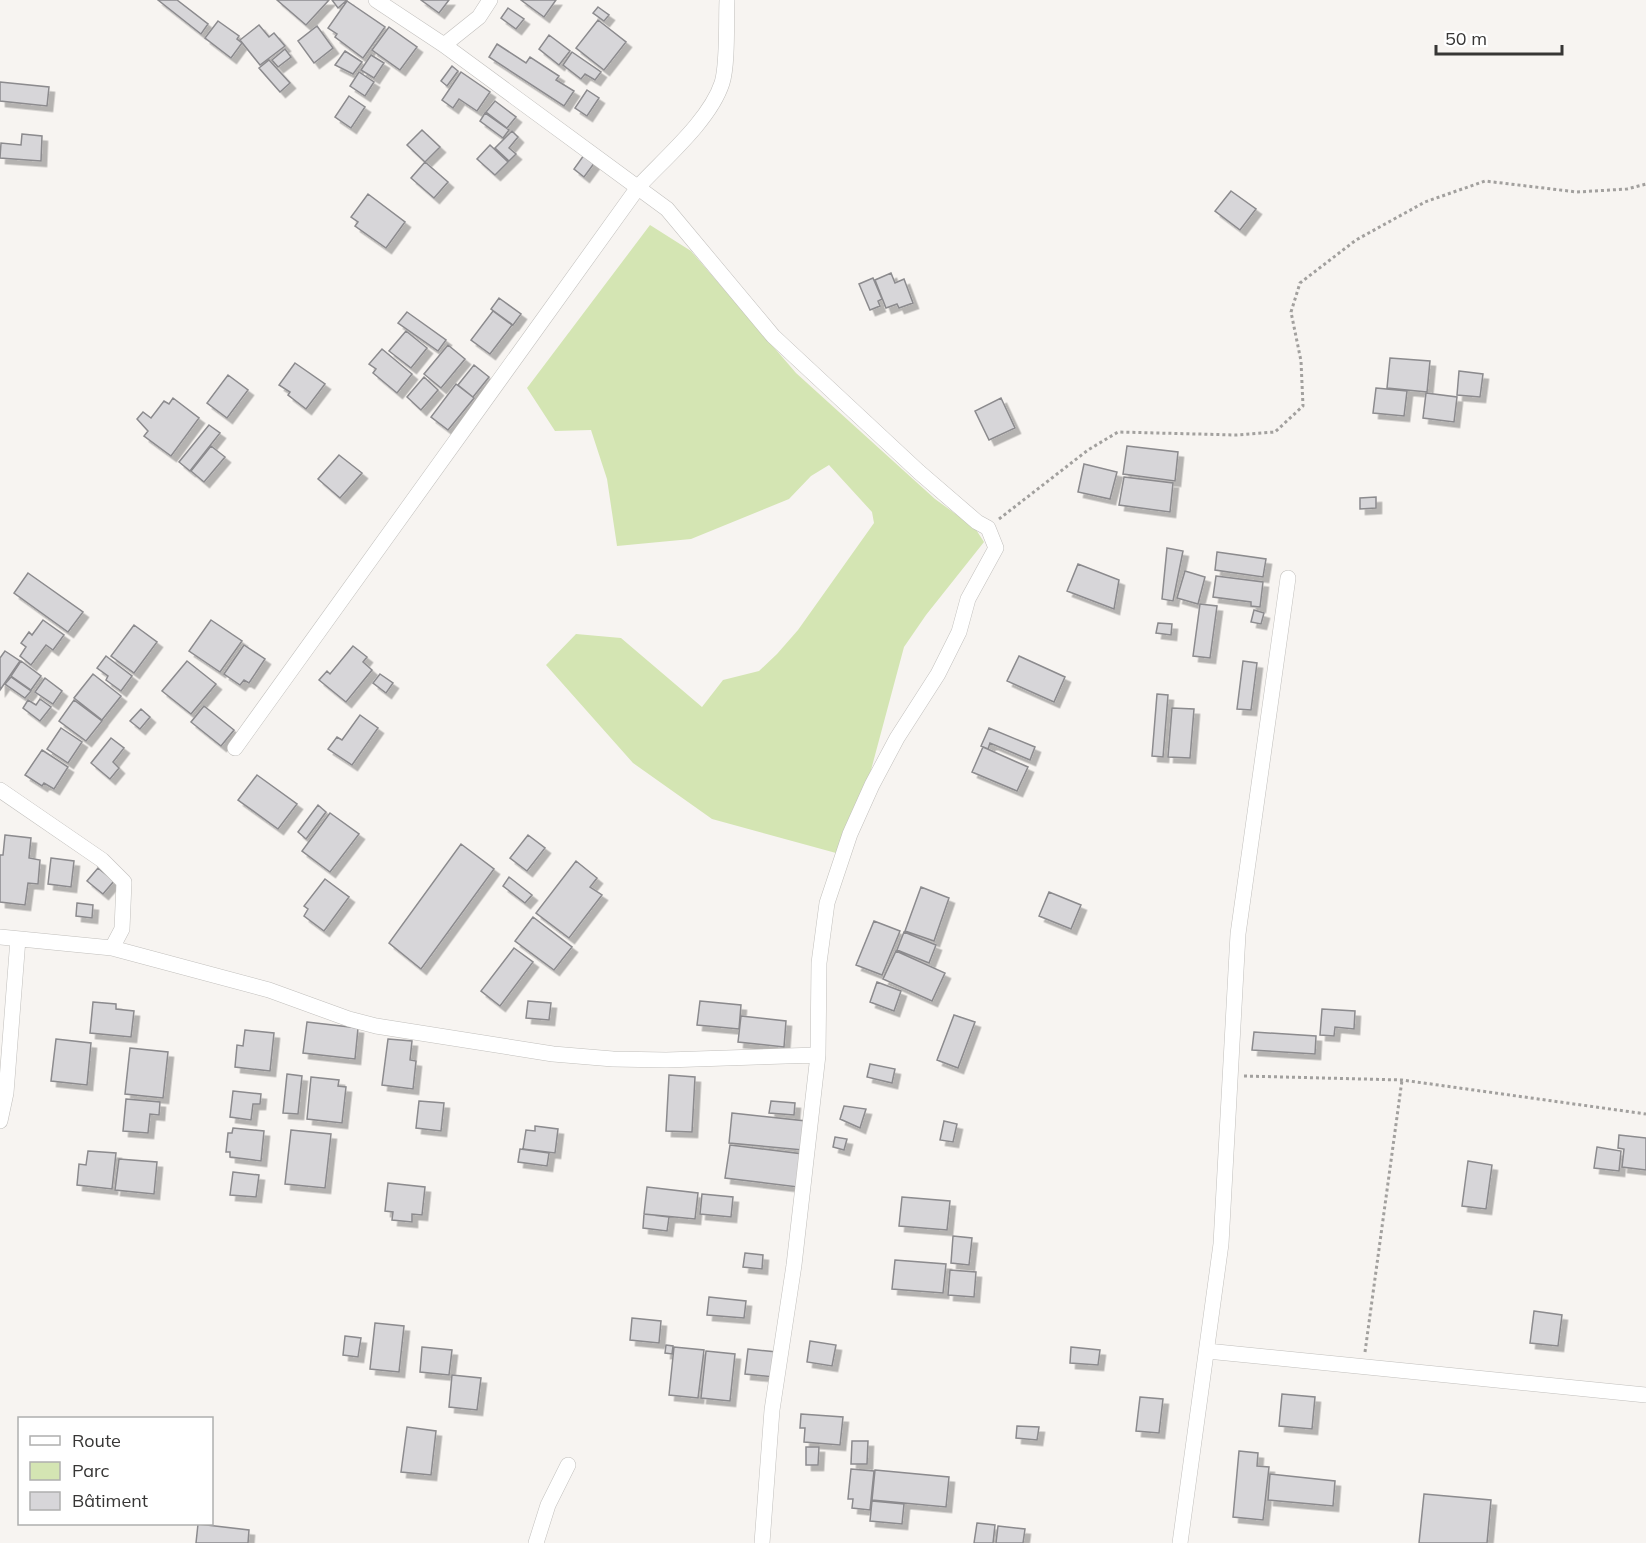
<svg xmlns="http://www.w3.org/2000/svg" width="1646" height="1543" font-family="Mulish,sans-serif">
<defs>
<filter id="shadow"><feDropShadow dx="5.5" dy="5.5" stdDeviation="0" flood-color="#0004"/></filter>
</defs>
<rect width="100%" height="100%" fill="#f7f4f1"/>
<!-- green -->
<path fill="#d4e5b3" d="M 650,225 L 691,251 L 796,373 L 935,499 L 975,528 L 984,542 L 926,615 L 904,647 L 867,785 L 836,853 L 712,819 L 633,763 L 546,665 L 576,634 L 621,638 L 702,707 L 723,680 L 759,671 L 777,654 L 798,630 L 874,523 L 872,512 L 829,465 L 811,476 L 789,499 L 691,539 L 617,546 L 607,479 L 591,430 L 555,431 L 527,388 Z"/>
<!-- building -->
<path fill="#d7d6d9" stroke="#8c8b8e" stroke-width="1.5" filter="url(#shadow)" d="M 158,0 L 177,0 L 208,24 L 201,34 Z
M 277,0 L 329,0 L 306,25 Z
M 332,0 L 347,0 L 338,8 Z
M 421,0 L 449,0 L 439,13 Z
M 521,0 L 556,0 L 544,17 Z
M 347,1 L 385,27 L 363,58 L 335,37 L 337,34 L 328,28 Z
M 598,7 L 609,15 L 604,21 L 593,13 Z
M 508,8 L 524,19 L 516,29 L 501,18 Z
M 598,20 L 626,42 L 604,70 L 576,48 Z
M 218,21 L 239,36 L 237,39 L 242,43 L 231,58 L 205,38 Z
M 259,25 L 269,37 L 274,33 L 285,46 L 260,65 L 240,40 Z
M 317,26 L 333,48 L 314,63 L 298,41 Z
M 389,27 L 417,47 L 400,70 L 372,50 Z
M 549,35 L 570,51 L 559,65 L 539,49 Z
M 497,44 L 526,63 L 530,57 L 559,76 L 556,80 L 574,91 L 564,106 L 489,57 Z
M 285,49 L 291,57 L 278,67 L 272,60 Z
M 345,51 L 362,62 L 353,74 L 335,65 Z
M 572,52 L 601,72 L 595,80 L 585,74 L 581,79 L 563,65 Z
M 371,55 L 384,63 L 374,78 L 361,70 Z
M 269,60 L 290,83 L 280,92 L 259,68 Z
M 452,66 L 458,71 L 447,86 L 441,81 Z
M 359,72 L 374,82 L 365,96 L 350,86 Z
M 461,72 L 490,92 L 477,111 L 459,99 L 453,108 L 442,100 Z
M 0,82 L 49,87 L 47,106 L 0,101 Z
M 587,90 L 599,98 L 587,116 L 575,108 Z
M 349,96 L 365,107 L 351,128 L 335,117 Z
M 495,101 L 516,117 L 507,128 L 486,112 Z
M 485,113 L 509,130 L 503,138 L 480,121 Z
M 422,130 L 440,147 L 425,162 L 407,145 Z
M 512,131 L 518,137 L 509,148 L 516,154 L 509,161 L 495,148 Z
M 22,134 L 42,136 L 41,161 L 0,158 L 1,143 L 21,145 Z
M 490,145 L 508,162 L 495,175 L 477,159 Z
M 584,155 L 595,162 L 584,177 L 574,169 Z
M 425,162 L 448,182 L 434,198 L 411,178 Z
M 1231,191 L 1256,209 L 1240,230 L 1215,211 Z
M 368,194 L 405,222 L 386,248 L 355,226 L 358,222 L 351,217 Z
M 891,273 L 895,283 L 904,279 L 913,303 L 899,308 L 897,304 L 886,308 L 875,280 Z
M 873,278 L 882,299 L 878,301 L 880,306 L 870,310 L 859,284 Z
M 499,298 L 521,314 L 513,325 L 491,309 Z
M 493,311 L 512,325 L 490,354 L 471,340 Z
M 407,312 L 446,340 L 438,351 L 398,323 Z
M 406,331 L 427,348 L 411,368 L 389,351 Z
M 448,345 L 465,359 L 441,388 L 424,374 Z
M 382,349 L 412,374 L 397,393 L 373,373 L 376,369 L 369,364 Z
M 1390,358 L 1430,361 L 1427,392 L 1387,388 Z
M 295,363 L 325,384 L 306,409 L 288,395 L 290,392 L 279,385 Z
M 474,365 L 489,377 L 473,397 L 458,385 Z
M 1459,371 L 1483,374 L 1480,397 L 1457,395 Z
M 228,375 L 248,390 L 227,418 L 207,403 Z
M 424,377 L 438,390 L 421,410 L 407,397 Z
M 456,384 L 474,398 L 448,430 L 431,417 Z
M 1376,388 L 1407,391 L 1404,416 L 1373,413 Z
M 1426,393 L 1457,397 L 1454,422 L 1423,418 Z
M 173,398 L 199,418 L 171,456 L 144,436 L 148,431 L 137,419 L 143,412 L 151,418 L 164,401 L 169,404 Z
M 1001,398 L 1015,428 L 989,440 L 975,411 Z
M 209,425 L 220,433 L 190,471 L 179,462 Z
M 211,446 L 225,457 L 204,482 L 191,471 Z
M 1127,446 L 1178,452 L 1175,481 L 1123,474 Z
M 339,455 L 362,473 L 340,498 L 318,479 Z
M 1084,464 L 1117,472 L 1110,499 L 1078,492 Z
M 1124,477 L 1173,483 L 1170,512 L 1119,505 Z
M 1376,497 L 1376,508 L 1360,509 L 1360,498 Z
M 1167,548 L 1183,551 L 1173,601 L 1162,599 Z
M 1217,552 L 1266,559 L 1263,577 L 1215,570 Z
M 1078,564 L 1119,580 L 1114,609 L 1067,591 Z
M 1185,571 L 1205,577 L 1198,604 L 1177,598 Z
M 28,573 L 83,612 L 68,632 L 14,593 Z
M 1216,576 L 1263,582 L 1260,607 L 1251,606 L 1251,602 L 1213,597 Z
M 1200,604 L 1217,606 L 1210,658 L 1193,656 Z
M 1254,610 L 1264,613 L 1261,624 L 1251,622 Z
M 43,620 L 64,635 L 53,650 L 46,645 L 31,665 L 20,656 L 26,647 L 21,643 L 29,632 L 32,635 Z
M 211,620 L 242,641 L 220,672 L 189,651 Z
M 1158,623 L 1172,624 L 1171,635 L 1156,633 Z
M 134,625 L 157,642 L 134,673 L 111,656 Z
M 244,645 L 265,659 L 249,683 L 244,680 L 240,685 L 224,674 Z
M 353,646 L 367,657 L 363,662 L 372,670 L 346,702 L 319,680 L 327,671 L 330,674 Z
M 5,651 L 20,661 L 0,690 L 0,658 Z
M 106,656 L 132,676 L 121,691 L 106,680 L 108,676 L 97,668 Z
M 1019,656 L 1065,677 L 1054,702 L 1007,681 Z
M 21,661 L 41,676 L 31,690 L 11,676 Z
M 187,661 L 216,684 L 191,714 L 162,691 Z
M 1243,661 L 1257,663 L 1251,710 L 1237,709 Z
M 93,674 L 121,696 L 102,720 L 74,698 Z
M 380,674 L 393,683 L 386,693 L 373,683 Z
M 11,677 L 31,691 L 25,698 L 5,684 Z
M 45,678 L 62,691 L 53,704 L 35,692 Z
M 1157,694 L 1168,695 L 1163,757 L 1152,756 Z
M 40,699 L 51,707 L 40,721 L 23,708 L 28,700 L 36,705 Z
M 74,700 L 102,721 L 86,741 L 59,721 Z
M 204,706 L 234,730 L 221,746 L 191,722 Z
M 1172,708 L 1194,709 L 1190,758 L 1168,757 Z
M 141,709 L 150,717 L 140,729 L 130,721 Z
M 360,715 L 378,728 L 352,765 L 328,749 L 337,737 L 342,740 Z
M 61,728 L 82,742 L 68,763 L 47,749 Z
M 989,728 L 1035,747 L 1030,760 L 990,743 L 988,749 L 981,746 Z
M 111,738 L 124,748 L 113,762 L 119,768 L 110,779 L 91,763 Z
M 983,747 L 1028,767 L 1017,791 L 972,772 Z
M 42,750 L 68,767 L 54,789 L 44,783 L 42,786 L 25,775 Z
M 257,775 L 297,804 L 278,829 L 238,800 Z
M 318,805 L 326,812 L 306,839 L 298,832 Z
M 330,813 L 359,834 L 330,872 L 302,851 Z
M 5,835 L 31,838 L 29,858 L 40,860 L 38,884 L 28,883 L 25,905 L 0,902 L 0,855 L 3,855 Z
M 528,835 L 545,848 L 527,871 L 510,858 Z
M 461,844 L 494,869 L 421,969 L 389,943 Z
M 51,858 L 74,861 L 71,887 L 48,884 Z
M 576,861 L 597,878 L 590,887 L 602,895 L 569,938 L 536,913 Z
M 98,868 L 114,881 L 103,894 L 87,881 Z
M 509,877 L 532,895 L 525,903 L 503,886 Z
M 325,879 L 349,897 L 324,931 L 304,916 L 308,909 L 304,906 Z
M 921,887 L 949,898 L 934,941 L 905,931 Z
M 1049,892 L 1081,905 L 1071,929 L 1039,916 Z
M 77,903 L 93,905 L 92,918 L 76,916 Z
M 533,917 L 572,947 L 554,970 L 515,941 Z
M 874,921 L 900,931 L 882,975 L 856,965 Z
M 904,932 L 936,945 L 929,963 L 897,950 Z
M 514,948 L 533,962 L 500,1006 L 481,991 Z
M 896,951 L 945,973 L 932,1001 L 883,979 Z
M 877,982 L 901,991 L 894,1011 L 870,1002 Z
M 528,1001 L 551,1003 L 549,1020 L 526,1018 Z
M 700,1001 L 741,1005 L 739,1029 L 697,1025 Z
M 93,1002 L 116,1004 L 116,1009 L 134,1011 L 131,1037 L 90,1033 Z
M 1322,1009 L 1355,1011 L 1354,1029 L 1335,1027 L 1334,1036 L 1320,1035 Z
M 954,1015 L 975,1022 L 958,1068 L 937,1060 Z
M 741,1016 L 786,1021 L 784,1047 L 738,1042 Z
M 307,1022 L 358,1028 L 355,1059 L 303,1053 Z
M 245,1030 L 274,1033 L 270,1071 L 235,1067 L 237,1045 L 243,1046 Z
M 1254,1032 L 1316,1036 L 1315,1054 L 1252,1050 Z
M 56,1039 L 91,1043 L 87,1085 L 51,1081 Z
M 388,1039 L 412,1041 L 410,1060 L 416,1061 L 413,1089 L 382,1085 Z
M 130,1048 L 168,1052 L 163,1098 L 125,1094 Z
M 870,1064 L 895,1069 L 892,1083 L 867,1077 Z
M 287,1074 L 302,1076 L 298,1114 L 283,1113 Z
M 669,1075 L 695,1077 L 692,1132 L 666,1131 Z
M 311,1077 L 339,1080 L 338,1086 L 346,1087 L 342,1123 L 307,1119 Z
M 233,1091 L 261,1094 L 260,1104 L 253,1104 L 251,1120 L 230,1117 Z
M 126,1099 L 160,1102 L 159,1115 L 150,1114 L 148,1133 L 123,1131 Z
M 419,1101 L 444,1103 L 441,1131 L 416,1128 Z
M 771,1101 L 795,1103 L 794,1115 L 769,1113 Z
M 844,1106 L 866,1109 L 860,1128 L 840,1119 Z
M 732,1113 L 806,1121 L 803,1150 L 729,1143 Z
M 944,1121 L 957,1124 L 953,1142 L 940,1140 Z
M 535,1126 L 558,1129 L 555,1153 L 523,1149 L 526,1130 L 535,1131 Z
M 233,1128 L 264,1131 L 261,1161 L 230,1157 L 230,1152 L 226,1152 L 228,1133 L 232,1133 Z
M 291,1130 L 331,1134 L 325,1188 L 285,1184 Z
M 1619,1135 L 1646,1138 L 1646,1170 L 1622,1167 L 1624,1149 L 1618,1148 Z
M 835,1137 L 847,1139 L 844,1150 L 833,1147 Z
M 730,1145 L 803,1154 L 798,1187 L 725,1178 Z
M 1597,1147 L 1621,1151 L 1619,1171 L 1594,1168 Z
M 520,1149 L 549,1153 L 547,1166 L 518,1162 Z
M 88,1151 L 116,1153 L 112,1189 L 77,1185 L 79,1164 L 86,1165 Z
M 119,1159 L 157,1162 L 154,1194 L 115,1190 Z
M 1468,1161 L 1492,1165 L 1486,1209 L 1462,1206 Z
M 233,1172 L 259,1175 L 256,1197 L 230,1195 Z
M 388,1183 L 425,1187 L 422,1215 L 412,1214 L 412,1222 L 392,1220 L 393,1212 L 385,1211 Z
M 647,1187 L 698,1193 L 695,1219 L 644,1214 Z
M 702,1194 L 733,1197 L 731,1217 L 700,1214 Z
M 902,1197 L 950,1201 L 947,1230 L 899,1226 Z
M 644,1214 L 669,1217 L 667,1231 L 643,1228 Z
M 953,1236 L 972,1238 L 969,1265 L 951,1263 Z
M 745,1253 L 763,1255 L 762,1269 L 743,1267 Z
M 895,1260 L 946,1264 L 943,1293 L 892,1289 Z
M 950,1270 L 976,1272 L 974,1297 L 948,1295 Z
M 709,1297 L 746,1301 L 744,1318 L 707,1315 Z
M 1534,1311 L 1562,1315 L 1558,1346 L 1530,1343 Z
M 632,1318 L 661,1321 L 659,1343 L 630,1340 Z
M 375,1323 L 404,1326 L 399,1372 L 370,1369 Z
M 345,1336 L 361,1338 L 358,1357 L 343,1355 Z
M 810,1341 L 836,1345 L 832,1366 L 807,1362 Z
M 666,1345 L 673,1346 L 672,1354 L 665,1353 Z
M 422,1347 L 452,1350 L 449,1375 L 420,1372 Z
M 674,1347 L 704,1350 L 698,1398 L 669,1395 Z
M 1071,1347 L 1100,1350 L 1098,1365 L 1070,1363 Z
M 748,1349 L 777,1352 L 774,1377 L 745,1374 Z
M 706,1351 L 735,1354 L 730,1401 L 701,1398 Z
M 452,1375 L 481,1378 L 477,1410 L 449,1407 Z
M 1282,1394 L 1315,1397 L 1312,1429 L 1279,1426 Z
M 1140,1397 L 1163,1399 L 1159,1433 L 1136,1431 Z
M 801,1414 L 843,1417 L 840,1445 L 804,1442 L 805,1428 L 800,1428 Z
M 1017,1426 L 1039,1427 L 1037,1440 L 1016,1438 Z
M 407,1427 L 436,1431 L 431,1475 L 401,1472 Z
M 852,1441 L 868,1441 L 867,1464 L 851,1464 Z
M 806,1447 L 819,1447 L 818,1465 L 806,1465 Z
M 1239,1451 L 1258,1453 L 1257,1466 L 1269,1467 L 1263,1520 L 1233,1517 Z
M 851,1469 L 874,1471 L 870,1510 L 852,1508 L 853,1499 L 848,1499 Z
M 875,1470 L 949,1477 L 946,1507 L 872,1500 Z
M 1270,1474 L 1335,1481 L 1333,1506 L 1268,1500 Z
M 1424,1494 L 1491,1500 L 1487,1543 L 1419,1543 Z
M 872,1501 L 904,1504 L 902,1524 L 870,1521 Z
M 977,1523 L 995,1525 L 993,1543 L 974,1543 Z
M 198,1524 L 249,1530 L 248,1543 L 196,1543 Z
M 998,1526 L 1025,1529 L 1023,1543 L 996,1543 Z"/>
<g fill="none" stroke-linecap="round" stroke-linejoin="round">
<!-- street casing -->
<g stroke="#c1bfbc" stroke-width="16">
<path id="street" d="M 376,0 L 444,45 L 667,209 L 773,336 L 919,472 L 977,522 L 988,528 L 996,548 L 968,599 L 959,632 L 938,674 L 897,738 L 872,785 L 850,834 L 827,903 L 819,963 L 818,1055 L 794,1265 L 772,1410 L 762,1543
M 444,45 L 479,17 L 490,0
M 235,748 L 639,186 C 665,158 710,120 722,83 C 728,64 726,21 727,0
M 0,790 L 102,860 L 124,882 L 122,929 L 112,948
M 0,937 L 112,948 L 269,990 L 349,1019 L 376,1026 L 553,1054 L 613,1059 L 666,1060 L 818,1055
M 0,1121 L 6,1093 L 18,939
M 1207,1351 L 1646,1395
M 536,1543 L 548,1505 L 568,1465
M 1180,1543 L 1221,1244 L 1238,934 L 1288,578"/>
</g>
<!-- path -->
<path stroke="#a2a09e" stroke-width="3" stroke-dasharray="3 3" stroke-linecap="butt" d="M 999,519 L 1088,450 L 1118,432 L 1236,435 L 1275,432 L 1303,406 L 1301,361 L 1291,312 L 1300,283 L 1356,240 L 1425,202 L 1485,181 L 1577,192 L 1627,189 L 1646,184
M 1244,1076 L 1402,1080 L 1646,1114
M 1365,1352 L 1402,1080"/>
<!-- street -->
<use href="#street" stroke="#fff" stroke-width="15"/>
</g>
<!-- legend -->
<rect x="18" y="1417" width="195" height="108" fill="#ffffff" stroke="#afafae" stroke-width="1.5"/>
<rect x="30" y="1436" width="30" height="9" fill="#ffffff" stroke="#afafae" stroke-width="1.5"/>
<text x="72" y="1447" font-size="18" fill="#373635">Route</text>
<rect x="30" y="1462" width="30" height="18" fill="#d4e5b3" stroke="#afafae" stroke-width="1.5"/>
<text x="72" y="1477" font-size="18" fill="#373635">Parc</text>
<rect x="30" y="1492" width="30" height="18" fill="#d7d6d9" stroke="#afafae" stroke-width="1.5"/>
<text x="72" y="1507" font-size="18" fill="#373635">Bâtiment</text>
<!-- scale -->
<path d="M1436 45v9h126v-9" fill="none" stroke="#373635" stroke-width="3"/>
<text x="1445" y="45" font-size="18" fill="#373635" stroke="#ffffff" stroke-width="4.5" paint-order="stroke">50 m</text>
</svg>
